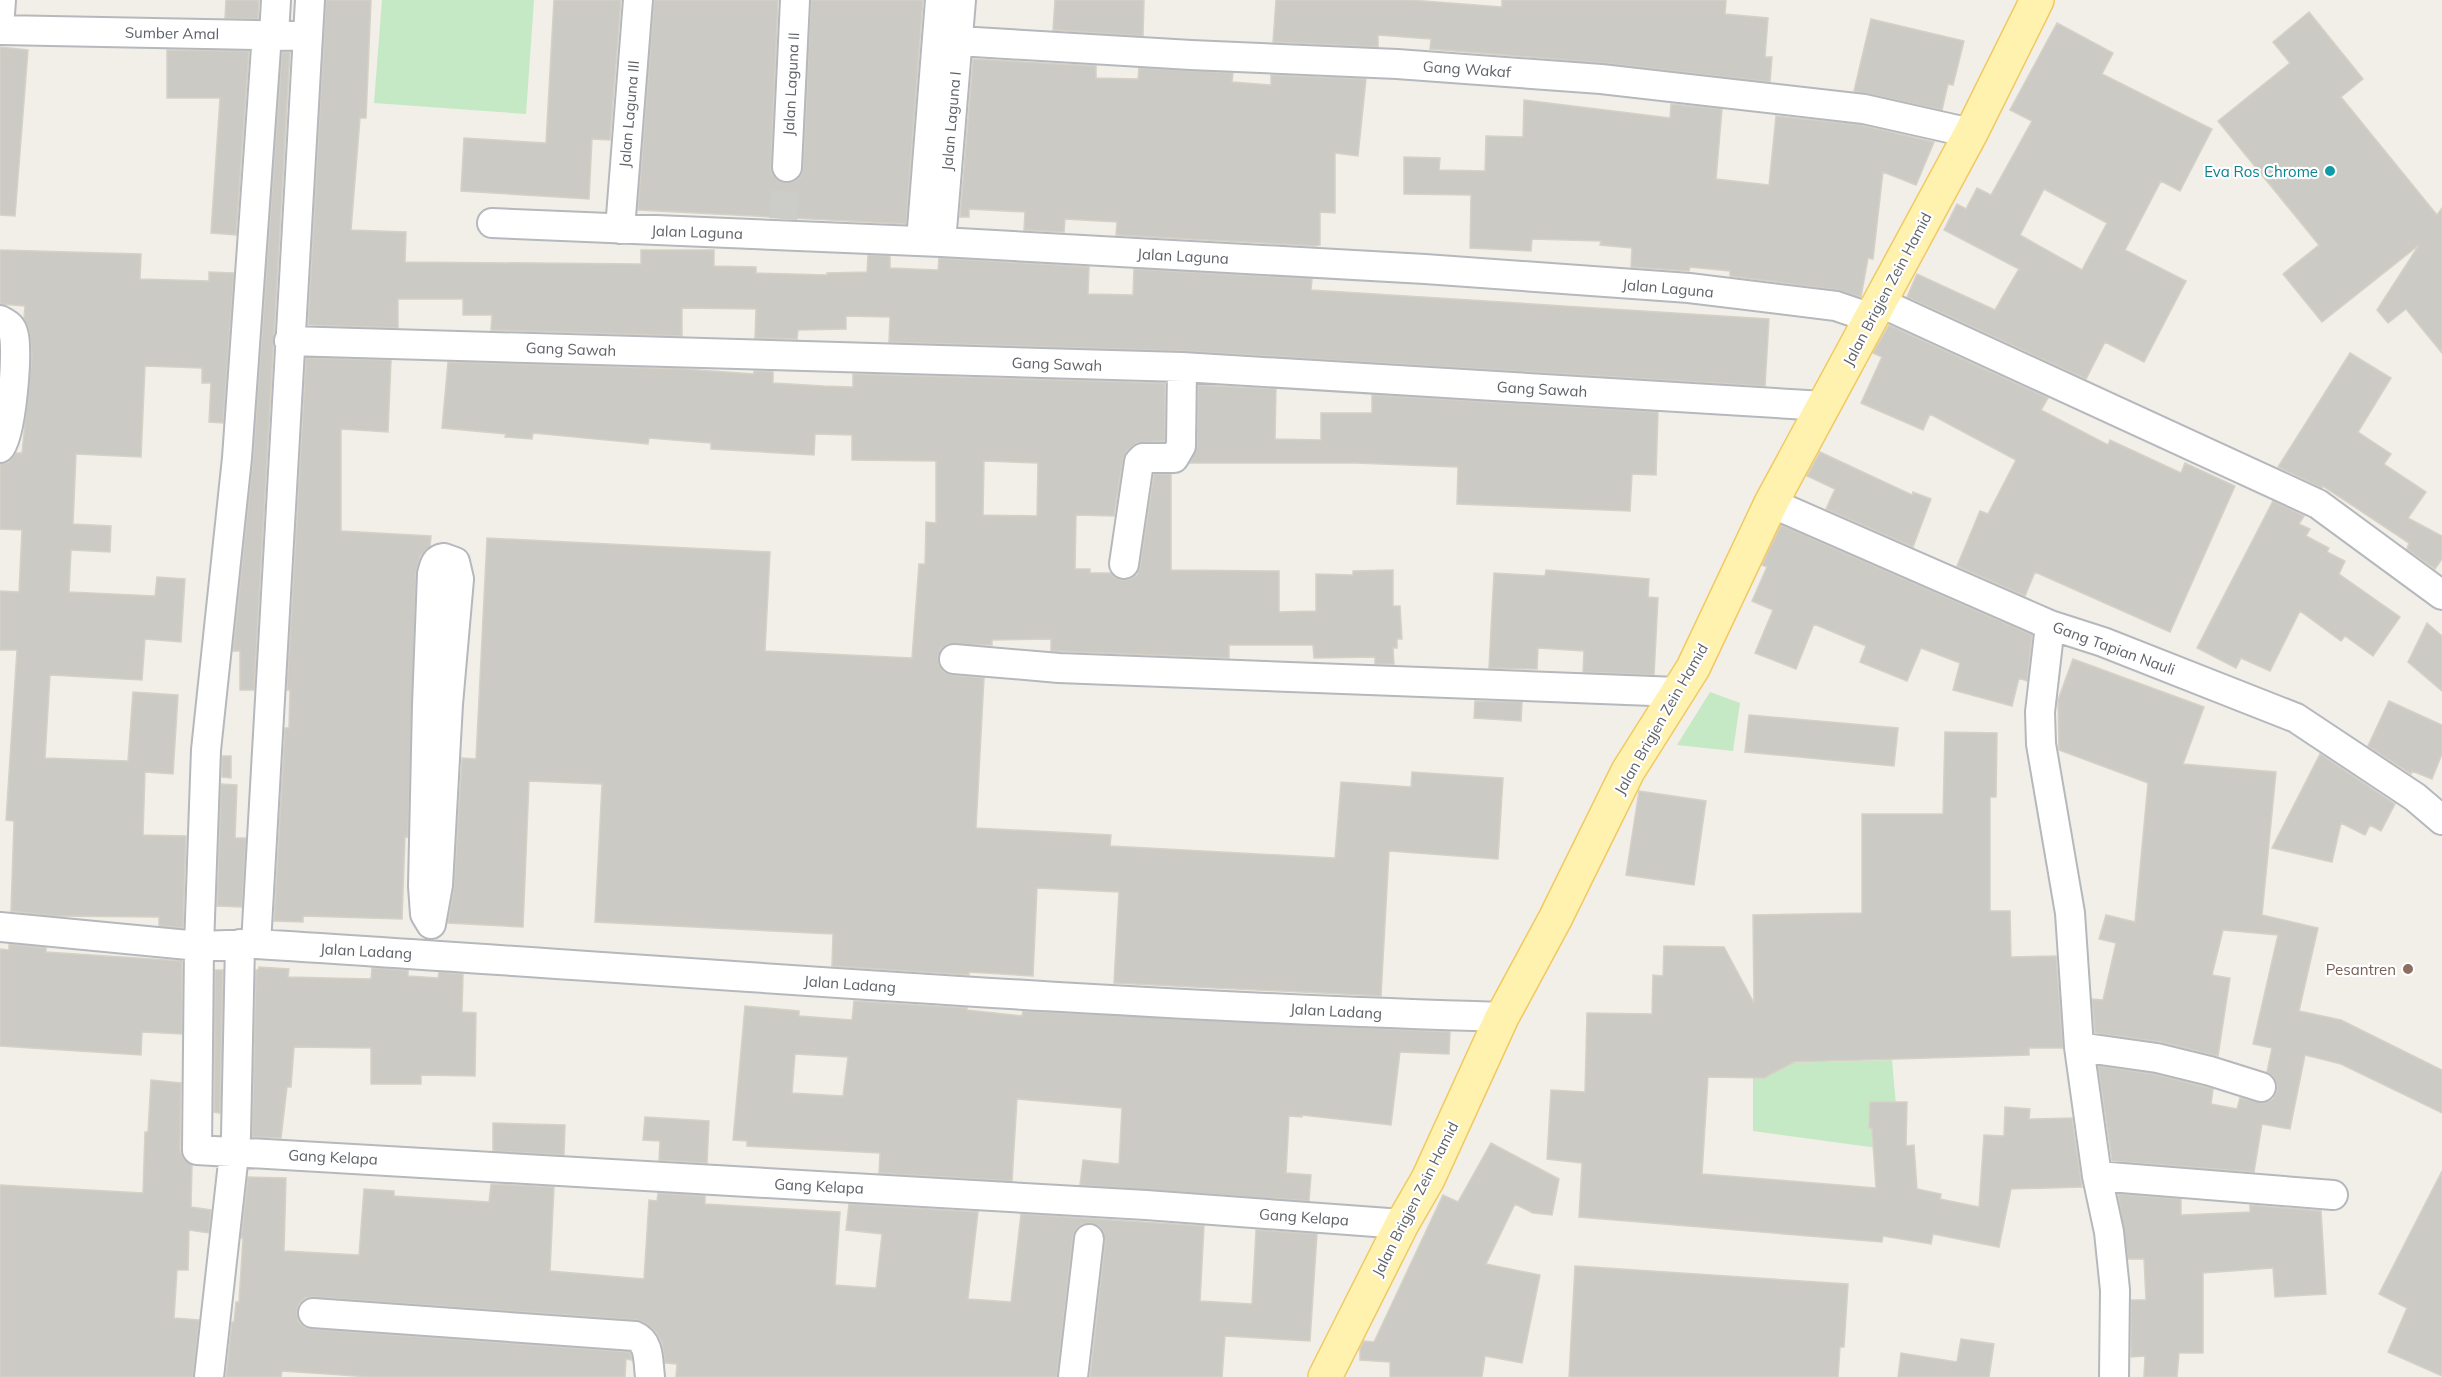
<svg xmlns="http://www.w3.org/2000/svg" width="2442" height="1377" font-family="Mulish,sans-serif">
<rect width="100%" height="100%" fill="#f1efe8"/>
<!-- green -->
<path fill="#c5e8c5" d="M 382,0 L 534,0 L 526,114 L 374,103 Z
M 1710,692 L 1740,703 L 1733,751 L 1677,745 Z
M 1892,1060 L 1900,1151 L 1753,1131 L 1753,1064 Z"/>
<!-- building -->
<path fill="#cccac5" stroke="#d6d1c6" stroke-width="1.5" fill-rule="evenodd" d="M 226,0 L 259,0 L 258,19 L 225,18 Z
M 326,0 L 371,0 L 366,118 L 360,118 L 351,230 L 406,232 L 405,262 L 641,264 L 641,250 L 714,250 L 714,266 L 756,267 L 756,273 L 827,275 L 827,273 L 867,272 L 868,255 L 890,256 L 890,268 L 938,270 L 939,258 L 1089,267 L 1088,294 L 1133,295 L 1134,269 L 1312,279 L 1311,290 L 1769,319 L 1765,386 L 1183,351 L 889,342 L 890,317 L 846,316 L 846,329 L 798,330 L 797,339 L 755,338 L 756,309 L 682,308 L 682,336 L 491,330 L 492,315 L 463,315 L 463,299 L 398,299 L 398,328 L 308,325 Z
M 554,0 L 621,0 L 610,140 L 592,139 L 589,199 L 461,191 L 464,138 L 546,143 Z
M 654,0 L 778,0 L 771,166 L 772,174 L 778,180 L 787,183 L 795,181 L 801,176 L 803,168 L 811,0 L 923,0 L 906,224 L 638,210 Z
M 1055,0 L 1144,0 L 1143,36 L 1053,30 Z
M 1276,0 L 1410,0 L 1502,7 L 1502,0 L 1726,0 L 1725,14 L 1768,18 L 1765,57 L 1772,57 L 1770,82 L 1603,63 L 1430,49 L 1431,39 L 1378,35 L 1378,47 L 1273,42 Z
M 2309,12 L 2363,79 L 2341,97 L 2437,215 L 2442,208 L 2442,353 L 2406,309 L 2388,323 L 2377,310 L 2419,245 L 2322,322 L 2283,274 L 2319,245 L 2218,121 L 2290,63 L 2273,42 Z
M 1871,19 L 1964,41 L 1953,85 L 1948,84 L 1942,110 L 1854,91 Z
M 2057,23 L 2113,53 L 2102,74 L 2212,129 L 2180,191 L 2161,181 L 2125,250 L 2186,281 L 2144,362 L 2105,342 L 2086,379 L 1907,297 L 1917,274 L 1995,310 L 2019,269 L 1944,230 L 1957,204 L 1966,209 L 1977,188 L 1991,195 L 2032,121 L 2010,110 ZM 2044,189 L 2107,223 L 2082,270 L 2020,235 Z
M 0,47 L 28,50 L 15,216 L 0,215 Z
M 167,50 L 249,51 L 236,235 L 211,233 L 220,98 L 167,98 Z
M 282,52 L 290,52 L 254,690 L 240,690 L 240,651 L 233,651 L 253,459 Z
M 973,59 L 1096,66 L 1096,78 L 1138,79 L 1139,68 L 1233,73 L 1232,82 L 1271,85 L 1271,75 L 1366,79 L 1358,156 L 1335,153 L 1335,213 L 1320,212 L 1320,245 L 1315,246 L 1116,235 L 1117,222 L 1065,219 L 1064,232 L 1024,230 L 1025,212 L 969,209 L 969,217 L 960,217 Z
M 1524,100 L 1670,118 L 1671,104 L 1722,109 L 1716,179 L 1769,185 L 1776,116 L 1861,125 L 1934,142 L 1916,185 L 1883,172 L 1873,259 L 1868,258 L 1861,297 L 1838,290 L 1730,276 L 1730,271 L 1690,267 L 1689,271 L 1631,267 L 1632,248 L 1600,245 L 1601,241 L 1532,239 L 1531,251 L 1470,248 L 1471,195 L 1404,194 L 1404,157 L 1440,158 L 1439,170 L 1485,171 L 1486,136 L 1523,137 Z
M 0,250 L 141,254 L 140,279 L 209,281 L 209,272 L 234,273 L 223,423 L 209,422 L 211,383 L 202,383 L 202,368 L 145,366 L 141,457 L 76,454 L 73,524 L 111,526 L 110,552 L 71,550 L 69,592 L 155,596 L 157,577 L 185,579 L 181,642 L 145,639 L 142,680 L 50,675 L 45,758 L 128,761 L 133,692 L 178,695 L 173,774 L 145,772 L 143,835 L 186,836 L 183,928 L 159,926 L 159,917 L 53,916 L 11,911 L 14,821 L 6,820 L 17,650 L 0,650 L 0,591 L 19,592 L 22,530 L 0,529 L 0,464 L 9,462 L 16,453 L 22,453 L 32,355 L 29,329 L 24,318 L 25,306 L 0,304 Z
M 1889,325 L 2048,398 L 2041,410 L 2108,445 L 2110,440 L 2181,473 L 2185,463 L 2235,486 L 2170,632 L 2035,572 L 2025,596 L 1957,566 L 1980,511 L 1988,514 L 2016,460 L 1930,414 L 1923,430 L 1861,403 L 1882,357 L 1873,353 Z
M 2350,353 L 2391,378 L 2358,432 L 2391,454 L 2384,464 L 2426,492 L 2408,518 L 2442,536 L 2442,559 L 2435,569 L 2407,549 L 2409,543 L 2323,486 L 2322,488 L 2278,467 Z
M 306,358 L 391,360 L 388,432 L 341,429 L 341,531 L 431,536 L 430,546 L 420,556 L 416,573 L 408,837 L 405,836 L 402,919 L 303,916 L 303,922 L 274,921 L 285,728 L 289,728 L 290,690 L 287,690 Z
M 448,362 L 684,369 L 754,374 L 754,371 L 773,372 L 773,383 L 823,386 L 853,387 L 853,374 L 1165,383 L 1165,441 L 1137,443 L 1127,451 L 1123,460 L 1114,516 L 1076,515 L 1075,569 L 1090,569 L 1090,573 L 1110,573 L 1114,577 L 1122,580 L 1130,579 L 1137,575 L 1140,566 L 1154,474 L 1171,474 L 1171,570 L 1279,571 L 1279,612 L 1316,611 L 1316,574 L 1353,575 L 1353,571 L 1393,570 L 1393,606 L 1400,606 L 1402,639 L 1397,639 L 1397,648 L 1393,648 L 1394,664 L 1375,664 L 1375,657 L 1314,658 L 1313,645 L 1229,645 L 1229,658 L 1051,651 L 1051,639 L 992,640 L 992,645 L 985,645 L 948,644 L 941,649 L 938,657 L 939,665 L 944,672 L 953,675 L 984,678 L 976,828 L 1111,835 L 1110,846 L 1335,858 L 1341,782 L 1411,787 L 1412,772 L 1503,778 L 1498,859 L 1389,851 L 1381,996 L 1114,983 L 1119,892 L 1037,888 L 1033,976 L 969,972 L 969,975 L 832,966 L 833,934 L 595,922 L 602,784 L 529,781 L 523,927 L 448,923 L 454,886 L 462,758 L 476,759 L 487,538 L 770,552 L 765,651 L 912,658 L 919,564 L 925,564 L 926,522 L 936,523 L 936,461 L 852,460 L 852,435 L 815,434 L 814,455 L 711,449 L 711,443 L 649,438 L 648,444 L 533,433 L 532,439 L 505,437 L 506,434 L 442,428 ZM 984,461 L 1038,463 L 1037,516 L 983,515 Z
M 1198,385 L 1276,389 L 1275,439 L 1321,440 L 1321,413 L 1372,413 L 1372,395 L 1658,412 L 1656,475 L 1632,474 L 1630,511 L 1457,504 L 1458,467 L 1356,463 L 1190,463 L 1197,446 Z
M 1820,452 L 1912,495 L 1913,492 L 1931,499 L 1913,547 L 1826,509 L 1835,489 L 1807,476 Z
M 2273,501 L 2304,516 L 2299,524 L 2310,529 L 2306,536 L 2329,548 L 2327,552 L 2345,561 L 2339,574 L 2400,617 L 2373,656 L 2345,636 L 2341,641 L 2300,611 L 2270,671 L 2241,658 L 2236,668 L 2197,648 Z
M 1781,525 L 2032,635 L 2027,681 L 2019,678 L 2012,706 L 1953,690 L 1960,663 L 1921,648 L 1907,681 L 1860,662 L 1866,646 L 1814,624 L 1796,669 L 1755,653 L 1773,610 L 1752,601 L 1767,567 L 1762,565 Z
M 1546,570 L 1649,579 L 1648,597 L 1658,598 L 1654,675 L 1583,672 L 1584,651 L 1538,648 L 1537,669 L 1489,668 L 1494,573 L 1545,576 Z
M 2427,623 L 2442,636 L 2442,691 L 2408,662 Z
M 2073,659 L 2204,707 L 2183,764 L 2276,772 L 2262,915 L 2318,928 L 2299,1011 L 2341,1020 L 2442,1070 L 2442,1113 L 2341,1064 L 2305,1055 L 2290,1129 L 2262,1124 L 2254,1172 L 2112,1161 L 2098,1066 L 2154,1074 L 2206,1087 L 2213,1089 L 2211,1104 L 2237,1109 L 2240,1098 L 2264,1103 L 2273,1099 L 2277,1091 L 2277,1084 L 2273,1076 L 2267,1072 L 2272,1048 L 2253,1044 L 2278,935 L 2223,930 L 2212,975 L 2230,978 L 2218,1056 L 2161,1042 L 2095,1033 L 2092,999 L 2103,1000 L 2116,943 L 2099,939 L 2106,915 L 2135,922 L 2148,783 L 2059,750 L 2058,700 Z
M 1475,701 L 1522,702 L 1521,721 L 1474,718 Z
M 2389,701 L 2442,725 L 2442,754 L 2432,779 L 2412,771 L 2411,774 L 2368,746 Z
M 1749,715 L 1898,728 L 1894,766 L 1745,752 Z
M 1945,732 L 1997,733 L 1996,797 L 1990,797 L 1990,911 L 2010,911 L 2011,957 L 2056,956 L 2063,1048 L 2029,1048 L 2029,1055 L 1794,1062 L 1764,1078 L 1708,1077 L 1702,1174 L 1876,1188 L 1872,1128 L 1869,1128 L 1870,1102 L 1907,1102 L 1906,1146 L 1914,1145 L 1917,1189 L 1941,1194 L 1940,1199 L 1979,1207 L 1984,1135 L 2004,1136 L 2005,1107 L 2030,1109 L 2029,1119 L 2072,1118 L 2082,1187 L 2011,1189 L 1999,1247 L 1933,1234 L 1931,1244 L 1883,1236 L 1882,1242 L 1579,1217 L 1582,1163 L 1547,1159 L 1551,1090 L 1585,1092 L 1587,1013 L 1652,1014 L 1653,975 L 1663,976 L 1664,946 L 1724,947 L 1754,1003 L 1753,915 L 1862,913 L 1862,814 L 1943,814 Z
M 2320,754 L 2395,804 L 2381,831 L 2370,825 L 2365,835 L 2341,823 L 2332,862 L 2272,848 Z
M 222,756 L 231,756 L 231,778 L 222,777 Z
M 221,784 L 237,785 L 235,838 L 246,838 L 242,907 L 217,906 Z
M 1639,791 L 1706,801 L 1694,885 L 1626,875 Z
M 9,944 L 46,948 L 46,952 L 182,961 L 182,1034 L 142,1032 L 141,1055 L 0,1046 L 0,949 L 9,950 Z
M 259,967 L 289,969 L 288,977 L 371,979 L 372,968 L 408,970 L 408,976 L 438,978 L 439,972 L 463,974 L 462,1012 L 476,1013 L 475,1076 L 421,1075 L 421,1084 L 371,1084 L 371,1048 L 294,1047 L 291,1087 L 287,1087 L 281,1138 L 252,1137 L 256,970 L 258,970 Z
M 215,970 L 223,970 L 220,1113 L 214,1112 Z
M 854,1001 L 967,1008 L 967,1010 L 1022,1016 L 1023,1011 L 1450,1032 L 1449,1054 L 1400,1052 L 1391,1125 L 1302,1115 L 1302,1117 L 1289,1116 L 1286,1173 L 1311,1175 L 1309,1201 L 1080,1185 L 1083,1160 L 1119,1164 L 1122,1108 L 1017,1099 L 1012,1181 L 879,1173 L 880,1153 L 747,1146 L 747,1141 L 733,1140 L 745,1006 L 799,1011 L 799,1016 L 852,1020 ZM 795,1054 L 848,1057 L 843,1096 L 792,1093 Z
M 151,1080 L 181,1083 L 180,1150 L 183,1158 L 192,1165 L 191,1207 L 211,1210 L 209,1233 L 189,1230 L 188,1270 L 177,1270 L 174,1318 L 199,1320 L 193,1377 L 0,1377 L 0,1185 L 143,1193 L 145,1132 L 148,1132 Z
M 645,1117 L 709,1121 L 707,1163 L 659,1160 L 660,1141 L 643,1140 Z
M 493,1123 L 565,1125 L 564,1155 L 493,1151 Z
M 1491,1143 L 1559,1179 L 1552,1215 L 1533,1213 L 1515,1204 L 1486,1264 L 1540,1275 L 1522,1363 L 1485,1356 L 1482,1377 L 1390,1377 L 1390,1362 L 1360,1360 L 1360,1349 L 1364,1341 L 1374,1342 L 1443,1195 L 1458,1202 Z
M 2442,1171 L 2442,1376 L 2388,1352 L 2407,1308 L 2379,1294 Z
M 248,1177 L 286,1178 L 284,1251 L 359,1255 L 364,1189 L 394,1191 L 394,1196 L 489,1202 L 491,1184 L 554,1187 L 550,1271 L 644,1279 L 649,1200 L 657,1201 L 658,1193 L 705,1196 L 705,1204 L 840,1212 L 835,1285 L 876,1288 L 882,1234 L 846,1230 L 849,1204 L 978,1212 L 968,1299 L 1011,1302 L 1021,1214 L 1204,1226 L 1200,1301 L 1252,1304 L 1256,1230 L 1317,1234 L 1310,1341 L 1225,1336 L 1222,1377 L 1090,1377 L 1105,1241 L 1104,1233 L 1099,1226 L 1090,1223 L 1082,1224 L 1076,1229 L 1073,1237 L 1057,1377 L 676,1377 L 677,1364 L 665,1363 L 662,1343 L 656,1332 L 648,1325 L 637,1320 L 314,1297 L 305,1298 L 299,1304 L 297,1311 L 298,1321 L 304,1327 L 312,1329 L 630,1352 L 632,1360 L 626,1359 L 625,1377 L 371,1377 L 282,1371 L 281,1377 L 226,1377 L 232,1322 L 234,1322 L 236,1302 L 239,1302 L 243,1238 L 241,1238 Z
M 2118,1194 L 2181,1199 L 2181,1215 L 2250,1212 L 2250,1205 L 2321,1211 L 2326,1294 L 2275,1297 L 2273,1268 L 2203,1273 L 2203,1353 L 2179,1353 L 2177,1377 L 2144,1377 L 2145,1356 L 2131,1357 L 2131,1300 L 2146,1300 L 2144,1259 L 2128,1259 Z
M 1575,1266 L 1848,1284 L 1844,1347 L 1840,1347 L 1838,1377 L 1569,1377 Z
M 1961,1339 L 1994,1344 L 1989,1377 L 1898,1377 L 1901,1353 L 1957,1362 Z"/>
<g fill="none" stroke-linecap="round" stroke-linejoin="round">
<!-- minor-tunnel -->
<path stroke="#ccccc8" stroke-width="28" stroke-dasharray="28 14" stroke-linecap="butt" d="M 783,219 L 787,167"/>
<!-- minor casing -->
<g stroke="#b5b8bc" stroke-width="32">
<path id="minor" d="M 0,14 L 1,0
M 0,30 L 308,36
M 267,34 L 237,458 L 206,750 L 199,946 L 197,1150 L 1146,1205 L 1402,1224
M 274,35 L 276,0
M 958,41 L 1191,55 L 1397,64 L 1601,79 L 1864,109 L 1971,133
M 787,167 L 795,0
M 492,223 L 941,242 L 1425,269 L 1689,288 L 1836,306 L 1871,318
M 620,229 L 638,0
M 921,241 L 940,0
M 941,242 L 961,0
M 1879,302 L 2318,504 L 2442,595
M 0,320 C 6,323 11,326 13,332 C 19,348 11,438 0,448
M 289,341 L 1182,367 L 1824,406
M 1771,503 L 2050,625 L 2103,642 L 2296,718 L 2415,797 L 2442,820
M 444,558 L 455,562 L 459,579 L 448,704 L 438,885 L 431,924 L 425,914 L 423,886 L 427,705 L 432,574 C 434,566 435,559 444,558 Z
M 1124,564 L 1139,462 L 1143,458 L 1174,458 L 1181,446 L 1182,367
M 2050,625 L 2040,712 L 2041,744 L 2070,913 L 2079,1047 L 2097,1176 L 2109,1232 L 2115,1290 L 2114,1377
M 954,659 L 1059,668 L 1678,692
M 0,927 L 199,946 L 256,944 C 671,970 1086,1005 1502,1017
M 256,944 L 310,0
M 2079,1047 L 2157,1058 L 2210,1071 L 2261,1087
M 2097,1176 L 2333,1195
M 313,1313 L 635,1336 C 650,1342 648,1362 650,1377
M 209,1377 L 236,1136 L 240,944
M 1073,1377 L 1089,1239"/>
</g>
<!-- primary casing -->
<g stroke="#f2c960" stroke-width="36">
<path id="primary" d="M 1325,1377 L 1402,1224 L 1428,1179 L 1502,1017 L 1555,919 L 1628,771 L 1693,668 L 1771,503 L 1971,133 L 2037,0"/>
</g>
<!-- minor -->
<use href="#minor" stroke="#fff" stroke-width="28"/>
<!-- primary -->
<use href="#primary" stroke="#fff2af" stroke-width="33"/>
</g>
<!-- markers -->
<circle fill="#0f9aa8" stroke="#fff" stroke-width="2" cx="2330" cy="171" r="6"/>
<circle fill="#8d6e63" stroke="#fff" stroke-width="2" cx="2408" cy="969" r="6"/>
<g text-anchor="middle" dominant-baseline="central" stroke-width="4.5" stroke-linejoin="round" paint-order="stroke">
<!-- street labels -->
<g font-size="15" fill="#5f6368" stroke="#fff">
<text transform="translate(172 33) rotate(1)">Sumber Amal</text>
<text transform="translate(1467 69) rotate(4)">Gang Wakaf</text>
<text transform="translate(791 84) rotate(-87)">Jalan Laguna II</text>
<text transform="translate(629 114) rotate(-85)">Jalan Laguna III</text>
<text transform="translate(951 121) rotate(-85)">Jalan Laguna I</text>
<text transform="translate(697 232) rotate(2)">Jalan Laguna</text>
<text transform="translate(1183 256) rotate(3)">Jalan Laguna</text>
<text transform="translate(1668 288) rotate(5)">Jalan Laguna</text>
<text transform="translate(1887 289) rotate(-62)">Jalan Brigjen Zein Hamid</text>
<text transform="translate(571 349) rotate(2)">Gang Sawah</text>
<text transform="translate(1057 364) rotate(2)">Gang Sawah</text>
<text transform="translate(1542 389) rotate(3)">Gang Sawah</text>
<text transform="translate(2114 648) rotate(20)">Gang Tapian Nauli</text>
<text transform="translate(1661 719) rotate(-60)">Jalan Brigjen Zein Hamid</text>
<text transform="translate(366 951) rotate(3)">Jalan Ladang</text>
<text transform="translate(850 984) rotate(4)">Jalan Ladang</text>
<text transform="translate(1336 1011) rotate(3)">Jalan Ladang</text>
<text transform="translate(333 1157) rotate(3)">Gang Kelapa</text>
<text transform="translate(819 1186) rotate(3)">Gang Kelapa</text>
<text transform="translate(1415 1199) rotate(-63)">Jalan Brigjen Zein Hamid</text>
<text transform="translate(1304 1217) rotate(4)">Gang Kelapa</text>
</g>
<!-- culture labels -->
<g font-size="15" fill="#0d838f" stroke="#fff" text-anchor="end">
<text x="2318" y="171">Eva Ros Chrome</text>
</g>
<!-- education labels -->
<g font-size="15" fill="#785e54" stroke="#fff" text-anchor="end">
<text x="2396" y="969">Pesantren</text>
</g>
</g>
</svg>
